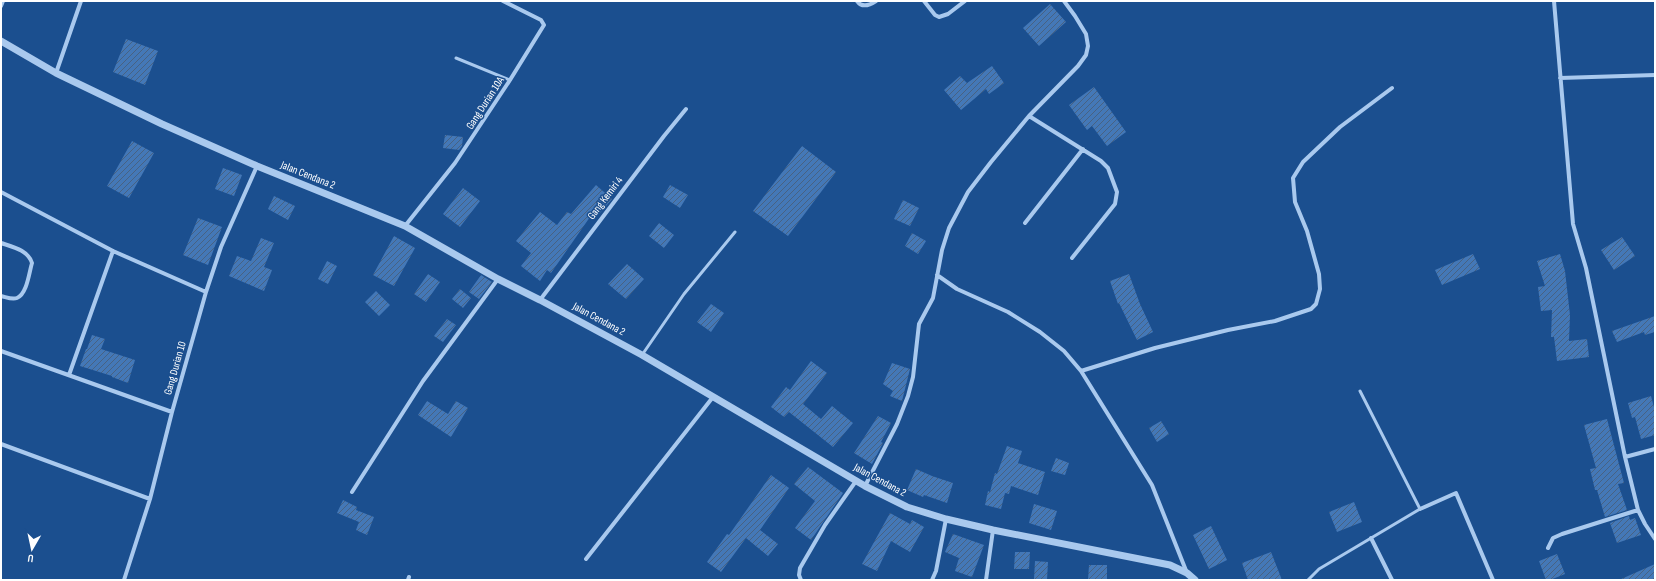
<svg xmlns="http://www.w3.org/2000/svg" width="1656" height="581" font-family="'Sofia Sans Condensed',sans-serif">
<defs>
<pattern id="building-hatch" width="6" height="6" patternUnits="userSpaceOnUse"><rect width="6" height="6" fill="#4478b7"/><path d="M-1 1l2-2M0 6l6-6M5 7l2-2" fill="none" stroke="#486282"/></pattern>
</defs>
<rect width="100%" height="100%" fill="#1b4f8f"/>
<!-- building -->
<path fill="url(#building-hatch)" d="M 1050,4 L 1066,22 L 1039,46 L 1023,28 Z
M 126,39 L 158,51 L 145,85 L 113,72 Z
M 992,66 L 1004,83 L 989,94 L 986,89 L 961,110 L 944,90 L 960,76 L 967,83 Z
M 1094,87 L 1126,132 L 1107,146 L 1092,126 L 1087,130 L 1069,105 Z
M 445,135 L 463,137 L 462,146 L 459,150 L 443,148 Z
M 132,141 L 154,153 L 129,198 L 107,186 Z
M 802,146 L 836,172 L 788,236 L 753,211 Z
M 223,168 L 242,175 L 234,196 L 215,189 Z
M 596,185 L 612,199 L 594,220 L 590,217 L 551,273 L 547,270 L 540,281 L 521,266 L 531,253 L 516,241 L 540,212 L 557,225 L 567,212 L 571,214 Z
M 670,185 L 688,195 L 680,208 L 663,197 Z
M 463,188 L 480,201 L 460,227 L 443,214 Z
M 274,196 L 295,206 L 288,220 L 268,209 Z
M 903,200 L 919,208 L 910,226 L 894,219 Z
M 198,218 L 222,227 L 208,265 L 183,255 Z
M 659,223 L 674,235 L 664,248 L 649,236 Z
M 912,233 L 926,241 L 918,254 L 905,246 Z
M 394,236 L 415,248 L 394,286 L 373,275 Z
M 1622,237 L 1635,256 L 1614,270 L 1601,250 Z
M 261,238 L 274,243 L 264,267 L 272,270 L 264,291 L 229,276 L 237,256 L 251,261 Z
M 1473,254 L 1480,269 L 1442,285 L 1435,270 Z
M 1560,254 L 1565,271 L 1570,315 L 1569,341 L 1587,339 L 1589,357 L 1557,361 L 1554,337 L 1551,337 L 1552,310 L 1541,311 L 1538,287 L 1545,286 L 1537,261 Z
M 327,261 L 337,266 L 328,284 L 318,279 Z
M 627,264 L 644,279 L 626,299 L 608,284 Z
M 428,274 L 440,282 L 426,302 L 414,294 Z
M 1129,274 L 1140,304 L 1153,332 L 1137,340 L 1119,303 L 1118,304 L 1110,281 Z
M 481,275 L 492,282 L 479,299 L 469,292 Z
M 460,289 L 471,298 L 463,308 L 452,299 Z
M 376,291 L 390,305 L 379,316 L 365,302 Z
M 711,304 L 724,313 L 711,332 L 697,322 Z
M 1655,316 L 1655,332 L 1645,335 L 1644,332 L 1617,342 L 1612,331 Z
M 447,319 L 456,325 L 443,342 L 434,336 Z
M 92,335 L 105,339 L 101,349 L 135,360 L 128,383 L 112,377 L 112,376 L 80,366 L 86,349 L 87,349 Z
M 811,361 L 827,373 L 803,404 L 821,419 L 832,406 L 853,423 L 833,447 L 789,412 L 784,417 L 771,407 L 786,387 L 790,390 Z
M 892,363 L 910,369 L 902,401 L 890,396 L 893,391 L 883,384 Z
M 1651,396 L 1655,411 L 1655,435 L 1641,439 L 1635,417 L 1632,418 L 1628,403 Z
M 427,401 L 448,414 L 456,401 L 468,408 L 451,437 L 418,415 Z
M 878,416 L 891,423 L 881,442 L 883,443 L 872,464 L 854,453 Z
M 1607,419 L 1624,483 L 1618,484 L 1627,510 L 1605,517 L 1597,490 L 1595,490 L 1590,469 L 1596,468 L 1584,425 Z
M 1161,421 L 1169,434 L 1157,442 L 1149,428 Z
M 1007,446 L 1022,451 L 1018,463 L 1045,472 L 1038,495 L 1011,486 L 1009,494 L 1005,493 L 1001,509 L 985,505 L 988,491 L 990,492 L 995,473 L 997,474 Z
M 1056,458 L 1069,463 L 1065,475 L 1051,471 Z
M 808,467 L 843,493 L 811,540 L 795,528 L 815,501 L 794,484 Z
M 916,469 L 932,476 L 953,483 L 947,503 L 924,495 L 923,497 L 907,490 Z
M 771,475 L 789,488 L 760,530 L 778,544 L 768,556 L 746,538 L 721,572 L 707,562 L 727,534 L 729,535 Z
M 343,500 L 357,507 L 356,510 L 374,517 L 367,535 L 356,530 L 359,522 L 337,513 Z
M 1354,502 L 1362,522 L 1337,532 L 1329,512 Z
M 1034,504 L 1057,511 L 1051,530 L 1029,523 Z
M 890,513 L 910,524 L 912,520 L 924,527 L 910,552 L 891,541 L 877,571 L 862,564 Z
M 1629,516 L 1630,520 L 1635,518 L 1641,535 L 1617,543 L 1610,523 Z
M 1211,526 L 1227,560 L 1209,569 L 1193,535 Z
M 953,534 L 984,545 L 972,577 L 955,571 L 959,558 L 945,552 Z
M 1015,552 L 1030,552 L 1029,569 L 1014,569 Z
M 1271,552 L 1282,580 L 1248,580 L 1242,563 Z
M 1557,554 L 1565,574 L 1550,580 L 1546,580 L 1539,561 Z
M 1035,561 L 1048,562 L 1047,580 L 1034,579 Z
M 1655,564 L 1655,580 L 1619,580 Z
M 1089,565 L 1107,565 L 1107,580 L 1088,580 Z"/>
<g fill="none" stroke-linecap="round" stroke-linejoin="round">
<!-- service -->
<path stroke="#a9c9ee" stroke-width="3" d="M 456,58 L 510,80
M 642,355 L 684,294 L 735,232
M 1308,580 L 1319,569 L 1420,509 L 1360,391"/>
<!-- minor -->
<path stroke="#a9c9ee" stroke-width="4" d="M 857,1 C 862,8 870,5 876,1
M 924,1 L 935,15 L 939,17 L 948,14 L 965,1
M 1554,1 L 1573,224 L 1586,268 L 1625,457 L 1638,510 L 1645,524 L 1655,539
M 1,6 L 3,1
M 56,73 L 81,1
M 1560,78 L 1655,75
M 1029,116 L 1101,161 L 1108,168 L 1117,192 L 1115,204 L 1072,258
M 1,192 L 113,251 L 206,292
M 1025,223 L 1083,149
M 405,226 L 455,163 L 510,80 L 544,25 L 541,20 L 503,1
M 1,243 C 13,247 28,250 32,263 C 29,273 27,294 17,298 C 12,300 6,297 1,296
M 937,275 L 957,289 L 1008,312 L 1040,332 L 1064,351 L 1081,371 L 1152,485 L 1187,573
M 540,300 L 664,136 L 686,109
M 1,351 L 172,412
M 1081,371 L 1155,348 L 1228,330 L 1275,321 L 1311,309 L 1316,304 L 1320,289 L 1319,274 L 1307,231 L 1295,202 L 1293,178 L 1303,162 L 1340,127 L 1392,88
M 69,375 L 113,251
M 1,444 L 150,499
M 1625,457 L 1655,449
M 865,486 L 897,424 L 908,396 L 913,377 L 919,324 L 933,298 L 942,250 L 949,228 L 968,192 L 991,162 L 1029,116 L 1078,66 L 1086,55 L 1088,46 L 1086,34 L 1075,16 L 1064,1
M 352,492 L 423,381 L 498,279
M 1420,509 L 1456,493 L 1493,580
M 1371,538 L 1392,580
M 1548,548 L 1553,538 L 1562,534 L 1638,510
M 586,559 L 713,397
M 124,580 L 150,499 L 172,412 L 206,292 L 221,247 L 257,166
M 408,580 L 409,577
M 801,580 L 799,575 L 800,568 L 825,525 L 856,481
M 932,580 L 936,571 L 946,519
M 986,580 L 993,530"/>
<!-- tertiary -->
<path stroke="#a9c9ee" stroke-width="7" d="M 1,41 L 56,73 L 162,124 L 257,166 L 405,226 L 498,279 L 540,300 L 642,355 L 865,486 L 907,507 L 946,519 L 993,530 L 1170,565 L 1187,573 L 1195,580"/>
</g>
<g text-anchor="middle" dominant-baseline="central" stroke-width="3" stroke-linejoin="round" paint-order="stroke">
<!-- street labels -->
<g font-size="11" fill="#fff" stroke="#1b4f8f">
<text transform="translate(485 103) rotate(-57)">Gang Durian 10A</text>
<text transform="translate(308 175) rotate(22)">Jalan Cendana 2</text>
<text transform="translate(605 198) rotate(-53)">Gang Kemiri 4</text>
<text transform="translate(599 319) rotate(28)">Jalan Cendana 2</text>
<text transform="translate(175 368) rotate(-74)">Gang Durian 10</text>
<text transform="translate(880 480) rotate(28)">Jalan Cendana 2</text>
</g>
</g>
<!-- border -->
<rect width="1656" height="581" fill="none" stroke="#ffffff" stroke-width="4"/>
<!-- north arrow -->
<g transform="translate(32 549) rotate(189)" stroke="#1b4f8f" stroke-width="3" paint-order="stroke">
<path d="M0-3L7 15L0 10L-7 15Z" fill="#ffffff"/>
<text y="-6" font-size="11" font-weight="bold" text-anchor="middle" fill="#ffffff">U</text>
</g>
</svg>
